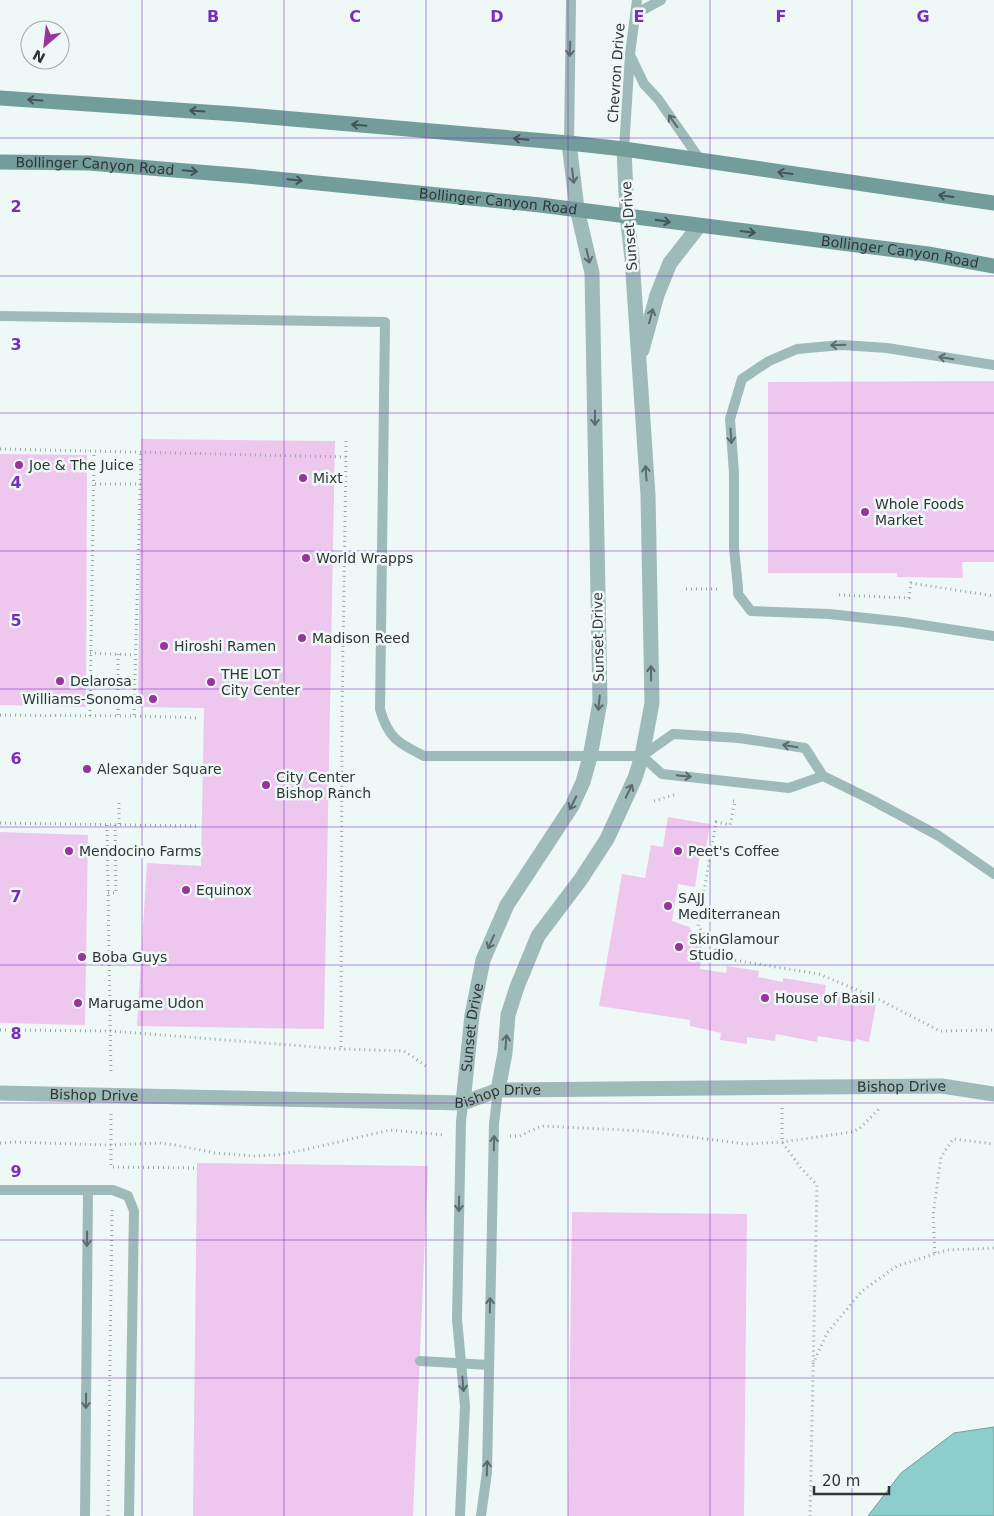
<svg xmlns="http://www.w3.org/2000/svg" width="994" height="1516" font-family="'DejaVu Sans',sans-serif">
<rect width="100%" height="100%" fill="#eef8f7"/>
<!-- water -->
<path fill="#8bcecb" stroke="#70a09e" d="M 994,1427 L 994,1516 L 868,1516 L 901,1473 L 954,1433 Z"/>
<!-- building -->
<path fill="#eec7ee" d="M 994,381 L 994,562 L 962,562 L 963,578 L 897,577 L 897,573 L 768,573 L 768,382 Z
M 141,439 L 335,441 L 324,1029 L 137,1026 L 147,863 L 201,866 L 204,708 L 138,707 Z
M 0,454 L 87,455 L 86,707 L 0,705 Z
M 668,817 L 710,824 L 705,855 L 700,854 L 695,887 L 678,884 L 672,921 L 689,927 L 699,940 L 702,947 L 700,969 L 726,973 L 727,966 L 759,971 L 758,977 L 783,982 L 783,978 L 826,985 L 825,994 L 862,1000 L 862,1002 L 876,1004 L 869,1042 L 856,1039 L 855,1042 L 818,1036 L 817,1042 L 776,1034 L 775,1041 L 747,1037 L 747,1044 L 720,1040 L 721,1033 L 690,1026 L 690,1020 L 599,1006 L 622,874 L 645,878 L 651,845 L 663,847 Z
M 0,832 L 88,835 L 85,1025 L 0,1023 Z
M 197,1163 L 428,1166 L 413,1516 L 193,1516 Z
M 572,1212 L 747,1214 L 744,1516 L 568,1516 Z"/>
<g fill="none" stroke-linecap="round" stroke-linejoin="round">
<!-- path -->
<path stroke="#9fa7a6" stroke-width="3" stroke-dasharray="1 4" stroke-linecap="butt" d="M 0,449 L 346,457 L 342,710 L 341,1049
M 346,457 L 346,439
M 95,484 L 141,484
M 686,589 L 720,589
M 839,595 L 909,598 L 911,583 L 994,596
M 90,653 L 135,655
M 0,715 C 66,716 131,715 197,718
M 118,715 L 118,654
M 134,715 L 141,451
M 90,716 L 94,451
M 654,801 L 674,795
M 733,801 L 735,801 L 730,825 L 716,822 L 698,926 L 721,958 L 819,974 L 876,998 L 940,1031 L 994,1030
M 119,803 L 119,825
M 0,823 L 196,826
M 107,825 L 111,1075
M 108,893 L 116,893 L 115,825
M 0,1030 L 110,1031 L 341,1049 L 404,1051 L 429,1068
M 782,1108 L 782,1142 L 801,1168 L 817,1185 L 810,1516
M 111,1114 L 111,1167 L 197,1168
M 510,1136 L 520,1136 L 541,1126 L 644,1131 L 746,1144 L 782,1142 L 852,1132 L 860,1128 L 881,1107
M 0,1143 L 14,1142 L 107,1145 L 160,1143 L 175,1145 L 215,1153 L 253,1156 L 277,1155 L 308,1149 L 390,1130 L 444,1135
M 935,1253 L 933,1216 L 941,1157 L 953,1139 L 994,1144
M 813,1364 L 827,1333 L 862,1291 L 897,1266 L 947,1250 L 994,1248
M 108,1516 L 112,1209"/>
<!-- lane -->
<path stroke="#9ebab9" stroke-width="10" d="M 635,14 L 661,0
M 631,57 L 644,84 L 658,99 L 701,161
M 569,143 L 571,0
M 624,149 L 630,54 L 637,0
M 0,316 L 385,322 L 380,709 C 388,738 398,743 424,756 L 642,756 L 673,734 L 739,738 L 805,748 L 823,776 L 870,799 L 939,836 L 994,874
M 994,365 L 887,348 L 842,345 L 797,349 L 769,361 L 742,379 L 730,419 L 734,473 L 734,548 L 738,588 L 738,594 L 751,611 L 829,614 L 903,622 L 994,636
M 642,756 L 662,774 L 789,788 L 823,776
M 0,1190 L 113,1190 L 128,1196 L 134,1211 L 129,1516
M 420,1361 L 489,1365
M 85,1516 L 88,1190
M 460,1516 L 465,1406 L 457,1319 L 461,1122 L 463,1103
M 481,1516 L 487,1472 L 494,1124 L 498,1090"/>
<!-- street -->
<g stroke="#9ebab9" stroke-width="15">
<path d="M 642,350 L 657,295 L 670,263 L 699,226"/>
<path d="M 498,1090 L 505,1053 L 508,1015 L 517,987 L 538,936 L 581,879 L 607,839 L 635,778 L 642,756 L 652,703 L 648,495 L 632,258 L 627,215 L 624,149"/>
<path id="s1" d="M 0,1093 L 463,1103 L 498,1090 L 942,1086 L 994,1094"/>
<path id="s2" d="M 463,1103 L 472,1015 L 483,960 L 507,905 L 572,806 L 583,782 L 590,757 L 600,702 L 592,273 L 577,209 L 569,143"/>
</g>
<!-- secondary -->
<g stroke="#729d9b" stroke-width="15">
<path d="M 0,98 L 235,114 L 569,143 L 624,149 L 994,203"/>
<path id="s3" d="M 0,162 L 89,163 L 247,176 L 540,205 L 928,254 L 994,266"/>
</g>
</g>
<!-- one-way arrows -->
<defs><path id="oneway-shaft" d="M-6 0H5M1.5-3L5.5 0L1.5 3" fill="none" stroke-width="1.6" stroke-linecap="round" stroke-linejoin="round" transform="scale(1.25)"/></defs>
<g stroke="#5d6a6a">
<use href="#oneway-shaft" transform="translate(570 49) rotate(92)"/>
<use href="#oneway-shaft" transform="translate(673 121) rotate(-126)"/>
<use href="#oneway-shaft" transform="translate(573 176) rotate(83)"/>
<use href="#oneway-shaft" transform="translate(588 256) rotate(77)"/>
<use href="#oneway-shaft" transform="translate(651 316) rotate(-75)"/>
<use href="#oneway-shaft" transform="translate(838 345) rotate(178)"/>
<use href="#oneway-shaft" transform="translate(946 358) rotate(-171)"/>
<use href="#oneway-shaft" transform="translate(595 418) rotate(90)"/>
<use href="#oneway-shaft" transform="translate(731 436) rotate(86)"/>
<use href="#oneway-shaft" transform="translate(646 473) rotate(-94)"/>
<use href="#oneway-shaft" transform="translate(651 673) rotate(-91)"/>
<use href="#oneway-shaft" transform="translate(599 703) rotate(96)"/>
<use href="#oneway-shaft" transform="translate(790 746) rotate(-171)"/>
<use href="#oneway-shaft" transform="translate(684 776) rotate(6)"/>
<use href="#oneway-shaft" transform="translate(629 791) rotate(-64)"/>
<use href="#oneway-shaft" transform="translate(573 803) rotate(117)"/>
<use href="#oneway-shaft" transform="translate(491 942) rotate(114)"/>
<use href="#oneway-shaft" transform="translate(506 1042) rotate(-85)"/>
<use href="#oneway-shaft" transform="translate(494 1143) rotate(-89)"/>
<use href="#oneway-shaft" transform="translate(459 1204) rotate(91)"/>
<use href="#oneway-shaft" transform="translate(87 1239) rotate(91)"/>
<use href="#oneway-shaft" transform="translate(490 1305) rotate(-89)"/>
<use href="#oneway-shaft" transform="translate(463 1384) rotate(85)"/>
<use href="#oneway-shaft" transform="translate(86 1401) rotate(91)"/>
<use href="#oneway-shaft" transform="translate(487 1468) rotate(-88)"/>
</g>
<g stroke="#445454">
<use href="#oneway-shaft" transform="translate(35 100) rotate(-176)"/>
<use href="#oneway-shaft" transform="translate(197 111) rotate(-176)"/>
<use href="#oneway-shaft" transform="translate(359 125) rotate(-175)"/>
<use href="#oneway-shaft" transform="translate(521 139) rotate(-175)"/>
<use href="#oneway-shaft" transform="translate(190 171) rotate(5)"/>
<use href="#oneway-shaft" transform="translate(785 173) rotate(-172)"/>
<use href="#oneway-shaft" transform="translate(295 180) rotate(6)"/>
<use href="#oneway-shaft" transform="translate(946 196) rotate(-172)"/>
<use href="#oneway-shaft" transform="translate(663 221) rotate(9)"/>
<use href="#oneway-shaft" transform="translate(748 232) rotate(7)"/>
</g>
<!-- grid -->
<path fill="none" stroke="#7b2cbf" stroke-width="1" stroke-opacity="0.55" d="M 142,0 L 142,1516M 284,0 L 284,1516M 426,0 L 426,1516M 568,0 L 568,1516M 710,0 L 710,1516M 852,0 L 852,1516M 0,138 L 994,138M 0,276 L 994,276M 0,413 L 994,413M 0,551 L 994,551M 0,689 L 994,689M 0,827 L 994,827M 0,965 L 994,965M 0,1103 L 994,1103M 0,1240 L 994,1240M 0,1378 L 994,1378"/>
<!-- markers -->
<g fill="#98359c" stroke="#eef8f7" stroke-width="2">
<circle cx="19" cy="465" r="5"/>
<circle cx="303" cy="478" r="5"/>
<circle cx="865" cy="512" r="5"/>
<circle cx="306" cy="558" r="5"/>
<circle cx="302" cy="638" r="5"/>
<circle cx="164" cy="646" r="5"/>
<circle cx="60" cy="681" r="5"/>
<circle cx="211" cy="682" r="5"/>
<circle cx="153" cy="699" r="5"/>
<circle cx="87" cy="769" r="5"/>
<circle cx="266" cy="785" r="5"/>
<circle cx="69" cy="851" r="5"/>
<circle cx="678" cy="851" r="5"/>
<circle cx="186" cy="890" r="5"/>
<circle cx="668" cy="906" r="5"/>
<circle cx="679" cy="947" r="5"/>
<circle cx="82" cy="957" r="5"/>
<circle cx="765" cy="998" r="5"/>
<circle cx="78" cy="1003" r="5"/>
</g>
<g text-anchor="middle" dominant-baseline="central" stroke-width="5" stroke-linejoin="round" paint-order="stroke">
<!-- street labels -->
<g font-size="14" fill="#313535" stroke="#eef8f7">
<text transform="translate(616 73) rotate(-86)">Chevron Drive</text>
<text stroke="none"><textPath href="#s3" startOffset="95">Bollinger Canyon Road</textPath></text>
<text stroke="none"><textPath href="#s3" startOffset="500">Bollinger Canyon Road</textPath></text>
<text transform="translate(629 226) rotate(-94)">Sunset Drive</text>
<text stroke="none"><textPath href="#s3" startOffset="905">Bollinger Canyon Road</textPath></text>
<text transform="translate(598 637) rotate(-91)">Sunset Drive</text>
<text stroke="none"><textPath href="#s2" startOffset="76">Sunset Drive</textPath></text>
<text stroke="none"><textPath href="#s1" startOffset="904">Bishop Drive</textPath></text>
<text stroke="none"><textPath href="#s1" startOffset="94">Bishop Drive</textPath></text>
<text stroke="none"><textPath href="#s1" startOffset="499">Bishop Drive</textPath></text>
</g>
<!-- poi labels -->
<g font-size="14" fill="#313535" stroke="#eef8f7" text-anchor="start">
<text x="29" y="465">Joe &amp; The Juice</text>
<text x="313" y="478">Mixt</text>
<text x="875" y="504">Whole Foods<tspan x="875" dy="16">Market</tspan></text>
<text x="316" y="558">World Wrapps</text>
<text x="312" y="638">Madison Reed</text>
<text x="174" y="646">Hiroshi Ramen</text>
<text x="221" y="674">THE LOT<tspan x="221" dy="16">City Center</tspan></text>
<text x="70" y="681">Delarosa</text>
<text x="143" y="699" text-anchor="end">Williams-Sonoma</text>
<text x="97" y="769">Alexander Square</text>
<text x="276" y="777">City Center<tspan x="276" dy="16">Bishop Ranch</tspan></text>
<text x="79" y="851">Mendocino Farms</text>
<text x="688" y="851">Peet's Coffee</text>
<text x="196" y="890">Equinox</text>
<text x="678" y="898">SAJJ<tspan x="678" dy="16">Mediterranean</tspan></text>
<text x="689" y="939">SkinGlamour<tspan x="689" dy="16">Studio</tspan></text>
<text x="92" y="957">Boba Guys</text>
<text x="775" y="998">House of Basil</text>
<text x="88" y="1003">Marugame Udon</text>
</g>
</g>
<g font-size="16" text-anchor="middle" font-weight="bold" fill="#7b2cbf" stroke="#eef8f7" stroke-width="5" stroke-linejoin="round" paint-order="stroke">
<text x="213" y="22">B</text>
<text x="355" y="22">C</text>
<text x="497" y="22">D</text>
<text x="639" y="22">E</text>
<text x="781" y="22">F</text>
<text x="923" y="22">G</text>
<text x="16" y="212">2</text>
<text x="16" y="350">3</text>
<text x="16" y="488">4</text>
<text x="16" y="626">5</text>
<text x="16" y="764">6</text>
<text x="16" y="902">7</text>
<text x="16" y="1039">8</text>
<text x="16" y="1177">9</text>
</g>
<!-- north arrow -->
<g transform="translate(45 45) rotate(208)"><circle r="24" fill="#eef8f7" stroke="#a2aaa9"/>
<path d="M0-4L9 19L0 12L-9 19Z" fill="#98359c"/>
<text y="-8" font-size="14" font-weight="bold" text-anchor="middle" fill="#313535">N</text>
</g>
<!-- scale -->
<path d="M814 1486v8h75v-8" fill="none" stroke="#313535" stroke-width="2.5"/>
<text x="822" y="1486" font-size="15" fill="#313535" stroke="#eef8f7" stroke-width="4" paint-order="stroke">20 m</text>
</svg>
